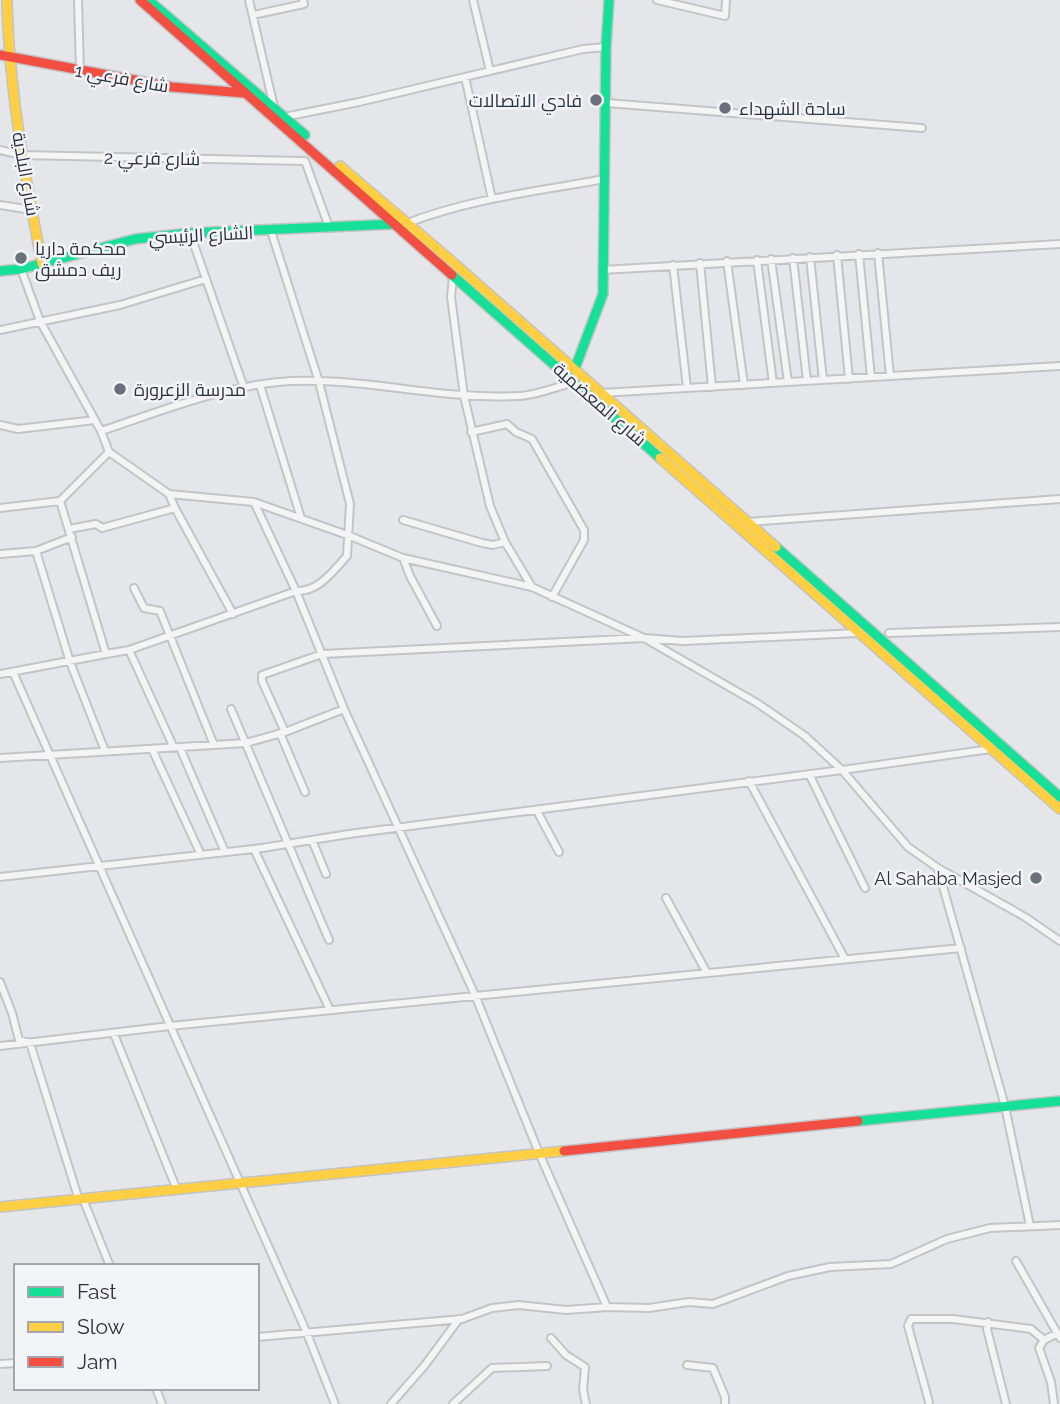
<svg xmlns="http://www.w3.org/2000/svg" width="1060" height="1404" font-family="Raleway,Cairo,sans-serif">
<rect width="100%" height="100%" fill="#e4e6e9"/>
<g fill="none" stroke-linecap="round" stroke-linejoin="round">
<!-- street casing -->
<g stroke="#c2c4c7" stroke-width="10">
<path id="street" d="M 78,0 L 80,71
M 249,0 L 274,107
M 473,0 L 490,71
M 657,0 L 725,16 L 726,0
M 253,15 L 304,4 L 303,0
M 465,77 L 492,199
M 607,103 L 922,128
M 284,117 L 359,102 L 583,49 L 606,47
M 0,150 L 21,155 L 305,161 L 329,227
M 0,205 L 32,210
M 405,224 C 468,199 538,191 605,179
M 190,233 L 244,388
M 878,253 L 890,376
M 859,254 L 871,377
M 837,255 L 849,379
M 810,257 L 823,380
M 793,258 L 807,381
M 771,259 L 788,382
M 757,260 L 773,383
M 727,261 L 744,385
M 700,263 L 712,387
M 673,265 L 687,388
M 602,270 L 1060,244
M 453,276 L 451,297 L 464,396 L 490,506 L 505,542 L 532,587
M 0,330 L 120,305 L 206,279
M 260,385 L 301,518
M 601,393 L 1060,366
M 0,425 L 18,429 L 95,420
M 101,431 C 162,411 227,384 292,381 C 367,378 442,400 517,396 C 535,396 556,387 574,382
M 471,432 L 507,424 L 516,432 L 532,439 L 584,530 L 584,540 L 552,597
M 109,452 L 169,494 L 254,502 L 350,536 L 403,558 L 532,587 L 644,638 L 757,703 L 805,736 L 842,770 L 908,847 L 938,868 L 1025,917 L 1060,941
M 169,494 L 175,508 L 233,614
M 254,502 L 296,591 L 344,709 L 475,995 L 539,1153 L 607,1307
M 0,508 L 60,501
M 403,520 L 482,543 L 493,545 L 505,542
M 748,522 L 1060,499
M 69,529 L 96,524 L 102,528 L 175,508
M 36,551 L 70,662 L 105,751
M 0,554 L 36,551 L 72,537
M 403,558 L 410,576 L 437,626
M 134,588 L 144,608 L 160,611 L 214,745
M 889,633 L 1060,627
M 129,650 L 174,748
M 106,654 L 129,650 L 296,591 C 319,592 333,571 347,556 L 350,504 L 319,382 L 271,231
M 13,672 L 306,1331 L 335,1404
M 0,674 L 106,654 L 60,501 L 109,452 L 101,431 L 40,321 L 21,269
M 231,709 L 329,940
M 285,732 L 262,681 L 262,675 L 322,654 L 644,638 L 683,641 L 858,633
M 280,733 L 305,792
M 180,748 L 225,852
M 152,749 L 201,855
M 0,758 L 246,743 L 285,732 L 344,709
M 809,774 L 865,888
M 749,781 L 845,959
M 537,811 L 559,852
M 312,840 L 326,874
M 254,849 L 330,1010
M 938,869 L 1005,1106 L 1030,1226
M 0,877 L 262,848 L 349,834 L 842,770 L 991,749
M 666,898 L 707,973
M 0,982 L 12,1013 L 19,1040 L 30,1043 L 78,1197 L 83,1199 L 110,1266
M 114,1034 L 177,1190
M 0,1046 L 170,1026 L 961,948
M 1016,1261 L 1060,1338
M 988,1322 L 987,1329 L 1006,1404
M 257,1337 L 462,1319 L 492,1308 L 518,1305 L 566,1310 L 607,1307 L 649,1308 L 689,1302 L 713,1304 L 788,1276 L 830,1267 L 891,1264 L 947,1239 L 990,1228 L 1060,1225
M 551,1338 L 566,1355 L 585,1367 L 583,1390 L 586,1404
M 0,1364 L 16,1363
M 687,1365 L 713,1368 L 725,1397 L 725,1404
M 156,1388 L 162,1404
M 929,1402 L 908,1326 L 911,1319 L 953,1319 L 1031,1329 L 1044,1340
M 391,1404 L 425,1365 L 459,1319
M 453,1404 L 492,1368 L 547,1366
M 1054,1404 L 1051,1382 L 1039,1348 L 1044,1340 L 1058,1333"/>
</g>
<!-- fast casing -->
<g stroke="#c2c4c7" stroke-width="12">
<path id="fast" d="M 152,3 L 305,135
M 0,271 L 21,269 L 135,239 L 190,233 L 396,224
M 452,275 L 660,458
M 574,371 L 603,294 L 606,47 L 609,0
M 776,547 L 1060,797
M 858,1121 L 1060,1101"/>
</g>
<!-- slow casing -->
<g stroke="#c2c4c7" stroke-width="12">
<path id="slow" d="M 7,0 C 9,90 25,176 42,264
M 340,166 L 448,258 L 776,547
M 660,458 L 1060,809
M 0,1207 L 564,1151"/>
</g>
<!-- jam casing -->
<g stroke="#c2c4c7" stroke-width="12">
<path id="jam" d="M 140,0 L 452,275
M 0,55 L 172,87 L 244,93
M 564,1151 L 858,1121"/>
</g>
<!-- street -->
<use href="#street" stroke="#f4f4f5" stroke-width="6"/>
<!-- fast -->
<use href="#fast" stroke="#16e098" stroke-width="9"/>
<!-- slow -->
<use href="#slow" stroke="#ffcf43" stroke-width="9"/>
<!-- jam -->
<use href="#jam" stroke="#f24e42" stroke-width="9"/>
</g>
<!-- markers -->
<g fill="#6c707c" stroke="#f3f4f7" stroke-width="2.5">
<circle cx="596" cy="100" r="7"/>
<circle cx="725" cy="108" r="7"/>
<circle cx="21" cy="258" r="7"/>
<circle cx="120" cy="389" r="7"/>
<circle cx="1036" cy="878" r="7"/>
</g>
<g text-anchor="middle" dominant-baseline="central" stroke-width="5" stroke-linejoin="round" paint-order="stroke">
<!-- street labels -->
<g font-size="18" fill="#2c3141" stroke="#f3f4f7">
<text transform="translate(122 78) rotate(10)">شارع فرعي 1</text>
<text transform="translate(152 158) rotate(1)">شارع فرعي 2</text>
<text transform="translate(26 174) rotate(80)">شارع البلدية</text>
<text transform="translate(201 235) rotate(-3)">الشارع الرئيسي</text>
<text transform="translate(600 404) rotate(41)">شارع المعضمية</text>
</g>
<!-- poi labels -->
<g font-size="18" fill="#2c3141" stroke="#f3f4f7" text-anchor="start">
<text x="582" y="100" text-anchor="end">فادي الاتصالات</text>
<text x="739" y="108">ساحة الشهداء</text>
<text x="35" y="248">محكمة داريا<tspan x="35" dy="21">ريف دمشق</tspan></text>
<text x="134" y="389">مدرسة الزعرورة</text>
<text x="1022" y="878" text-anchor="end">Al Sahaba Masjed</text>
</g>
</g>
<!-- legend -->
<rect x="14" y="1264" width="245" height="126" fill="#f3f4f7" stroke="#a3a6ae" stroke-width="2"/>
<rect x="28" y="1287" width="35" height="10" fill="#16e098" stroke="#a3a6ae" stroke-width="2"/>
<text x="77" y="1299" font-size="21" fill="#2c3141">Fast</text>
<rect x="28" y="1322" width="35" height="10" fill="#ffcf43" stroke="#a3a6ae" stroke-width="2"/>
<text x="77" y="1334" font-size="21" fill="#2c3141">Slow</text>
<rect x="28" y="1357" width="35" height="10" fill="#f24e42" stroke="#a3a6ae" stroke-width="2"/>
<text x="77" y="1369" font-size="21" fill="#2c3141">Jam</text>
</svg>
